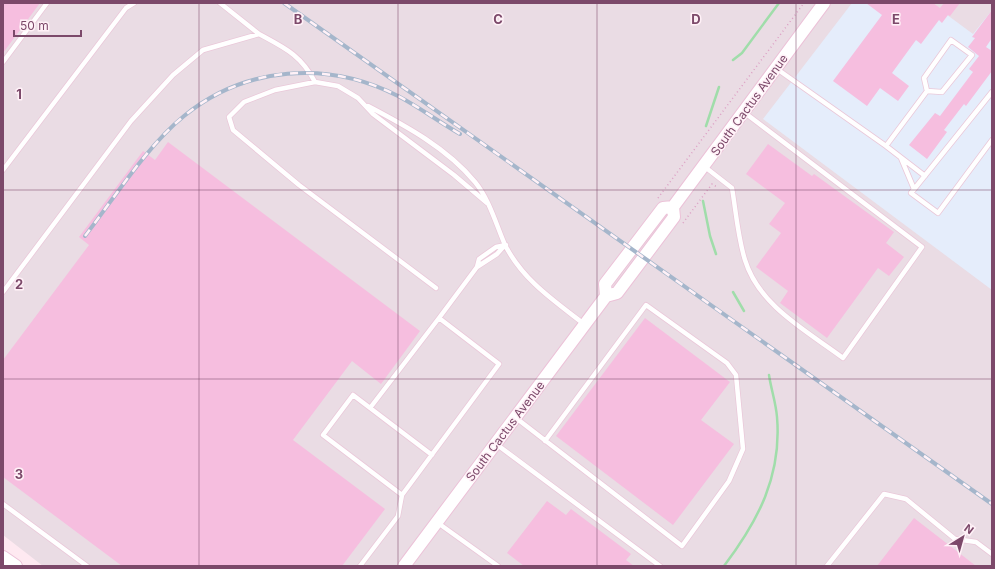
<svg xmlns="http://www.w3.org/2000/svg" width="995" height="569" font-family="Inter,sans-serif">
<rect width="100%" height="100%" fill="#fee9f1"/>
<!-- industrial -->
<path fill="#eadce4" d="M 3,3 L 992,3 L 992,566 L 43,566 L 3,535 Z"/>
<!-- education -->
<path fill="#e5edfb" d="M 852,3 L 931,3 L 973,34 L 992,10 L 992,290 L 763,119 Z"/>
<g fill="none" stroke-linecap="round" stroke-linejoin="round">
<!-- stream -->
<path stroke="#a0ddaa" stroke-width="2.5" d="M 733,60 L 742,53 L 779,3
M 706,126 L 719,87
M 703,201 L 710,236 L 716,254
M 733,292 L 744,311
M 724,566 C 758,521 782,476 777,417 C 776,403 771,389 769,375"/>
</g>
<!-- building -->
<path fill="#f6bedf" d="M 3,3 L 40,3 L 3,53 Z
M 866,3 L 933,3 L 940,8 L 944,3 L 960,3 L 950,16 L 948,15 L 942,23 L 939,20 L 921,44 L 916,40 L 892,73 L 909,86 L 898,101 L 880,88 L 867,106 L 833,81 L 882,15 Z
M 992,10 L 992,38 L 986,47 L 992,51 L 992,71 L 966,106 L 964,104 L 944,130 L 947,132 L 927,159 L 909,145 L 935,113 L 940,116 L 973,72 L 969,69 L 979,56 L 968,47 L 975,38 L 972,37 Z
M 168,142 L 420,331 L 381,384 L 352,361 L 293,440 L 385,509 L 342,566 L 122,566 L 3,477 L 3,360 L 89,245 L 79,237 L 143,151 L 155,160 Z
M 768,144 L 812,176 L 814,174 L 894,232 L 886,243 L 904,257 L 889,276 L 878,268 L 827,338 L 780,303 L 788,291 L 756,267 L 781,233 L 769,224 L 785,203 L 746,174 Z
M 645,318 L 730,382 L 701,420 L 734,444 L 673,525 L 556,436 Z
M 547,501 L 566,515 L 571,509 L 631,554 L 626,560 L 634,566 L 524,566 L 507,553 Z
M 914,518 L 976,566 L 877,566 Z"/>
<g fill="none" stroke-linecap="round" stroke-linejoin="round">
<!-- service casing -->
<g stroke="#eac8d9" stroke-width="6">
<path id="service" d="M 220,3 L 259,34
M 3,62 L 47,3
M 777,69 L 886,146 L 925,176
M 992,92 L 911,193 L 938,213 L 992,140
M 368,106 C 406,126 447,148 475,182 C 489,199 496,224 505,245 C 523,280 553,300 584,324
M 886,146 L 927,91 L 942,92 L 972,55 L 951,40 L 924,78 L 927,91
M 901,158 L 914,189
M 705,167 L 732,188 C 736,212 738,238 745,260 C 759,306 807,331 843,358 L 922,247 L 745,113
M 3,170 L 126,8 L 134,3
M 477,267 L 497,254 L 505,245
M 436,288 L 299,185 L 233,130 L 229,117 L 244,102 L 275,90 L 315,82 L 338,86 L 358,98 L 373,114 L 454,175 L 487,203
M 3,292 L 131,121 L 173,75 L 203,50 L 259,34 C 285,48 301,55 315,82
M 370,408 L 439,318
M 516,418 L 682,546 L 729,481 L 743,449 L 736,375 L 727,363 L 646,305 L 545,441
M 496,444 L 660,566
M 402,495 L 499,364 L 439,318 L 477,267 L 479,259 L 496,247 L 506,245
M 3,504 L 87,566
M 438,523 L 498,566
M 360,566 L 398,516 L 402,495 L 323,435 L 353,395 L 432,455
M 827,566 L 884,494 L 906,499 L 955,539 L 976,542 L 992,554"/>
</g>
<!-- secondary casing -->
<g stroke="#ecc2d8" stroke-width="14">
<path id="secondary" d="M 606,296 L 605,284 L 663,208 L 673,207
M 3,557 L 16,566
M 404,566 L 606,296 L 617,293 L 674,217 L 673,207 L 824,3"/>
</g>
<!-- path -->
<path stroke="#dca0c4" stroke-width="1.5" stroke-dasharray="1 3" stroke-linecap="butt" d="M 658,198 L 804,3
M 683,223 L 712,184 L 717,187 L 718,186"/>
<!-- service -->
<use href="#service" stroke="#fff" stroke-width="4.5"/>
<!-- secondary -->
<use href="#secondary" stroke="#fff" stroke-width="12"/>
<!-- rail casing -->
<g stroke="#a5b6cb" stroke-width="4">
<path id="rail" d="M 284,3 L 992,504
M 85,236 C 115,197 147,146 184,116 C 245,66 328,60 398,96 C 419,107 439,122 460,134"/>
</g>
<!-- rail -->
<use href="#rail" stroke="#fff1f7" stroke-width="2.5" stroke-dasharray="8" stroke-linecap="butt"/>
</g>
<!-- grid -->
<path fill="none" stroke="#7c496a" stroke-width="1" stroke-opacity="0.55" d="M 199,3 L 199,566M 398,3 L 398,566M 597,3 L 597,566M 796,3 L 796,566M 3,190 L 992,190M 3,379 L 992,379"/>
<g text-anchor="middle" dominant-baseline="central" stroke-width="3" stroke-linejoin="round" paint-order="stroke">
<!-- street labels -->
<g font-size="12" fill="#7c496a" stroke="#fff1f7">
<text transform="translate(749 105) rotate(-54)">South Cactus Avenue</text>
<text transform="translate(505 431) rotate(-53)">South Cactus Avenue</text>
</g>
</g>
<g font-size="13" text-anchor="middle" font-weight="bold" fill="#7c496a" stroke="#fff1f7" stroke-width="3" stroke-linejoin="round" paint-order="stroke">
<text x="298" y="24">B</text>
<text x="498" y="24">C</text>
<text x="696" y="24">D</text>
<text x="896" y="24">E</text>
<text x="19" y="99">1</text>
<text x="19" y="289">2</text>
<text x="19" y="479">3</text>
</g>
<!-- border -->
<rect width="995" height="569" fill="none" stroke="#7c496a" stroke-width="8"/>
<!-- north arrow -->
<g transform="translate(963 537) rotate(37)" stroke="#fff1f7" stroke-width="3" paint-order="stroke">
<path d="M0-3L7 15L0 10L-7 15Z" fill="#7c496a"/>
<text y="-6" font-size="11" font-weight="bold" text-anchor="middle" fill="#7c496a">N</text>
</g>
<!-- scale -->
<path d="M14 30v6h67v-6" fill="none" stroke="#7c496a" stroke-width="2"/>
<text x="20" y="30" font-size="12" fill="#7c496a" stroke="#fff1f7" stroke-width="3" paint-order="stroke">50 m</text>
</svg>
